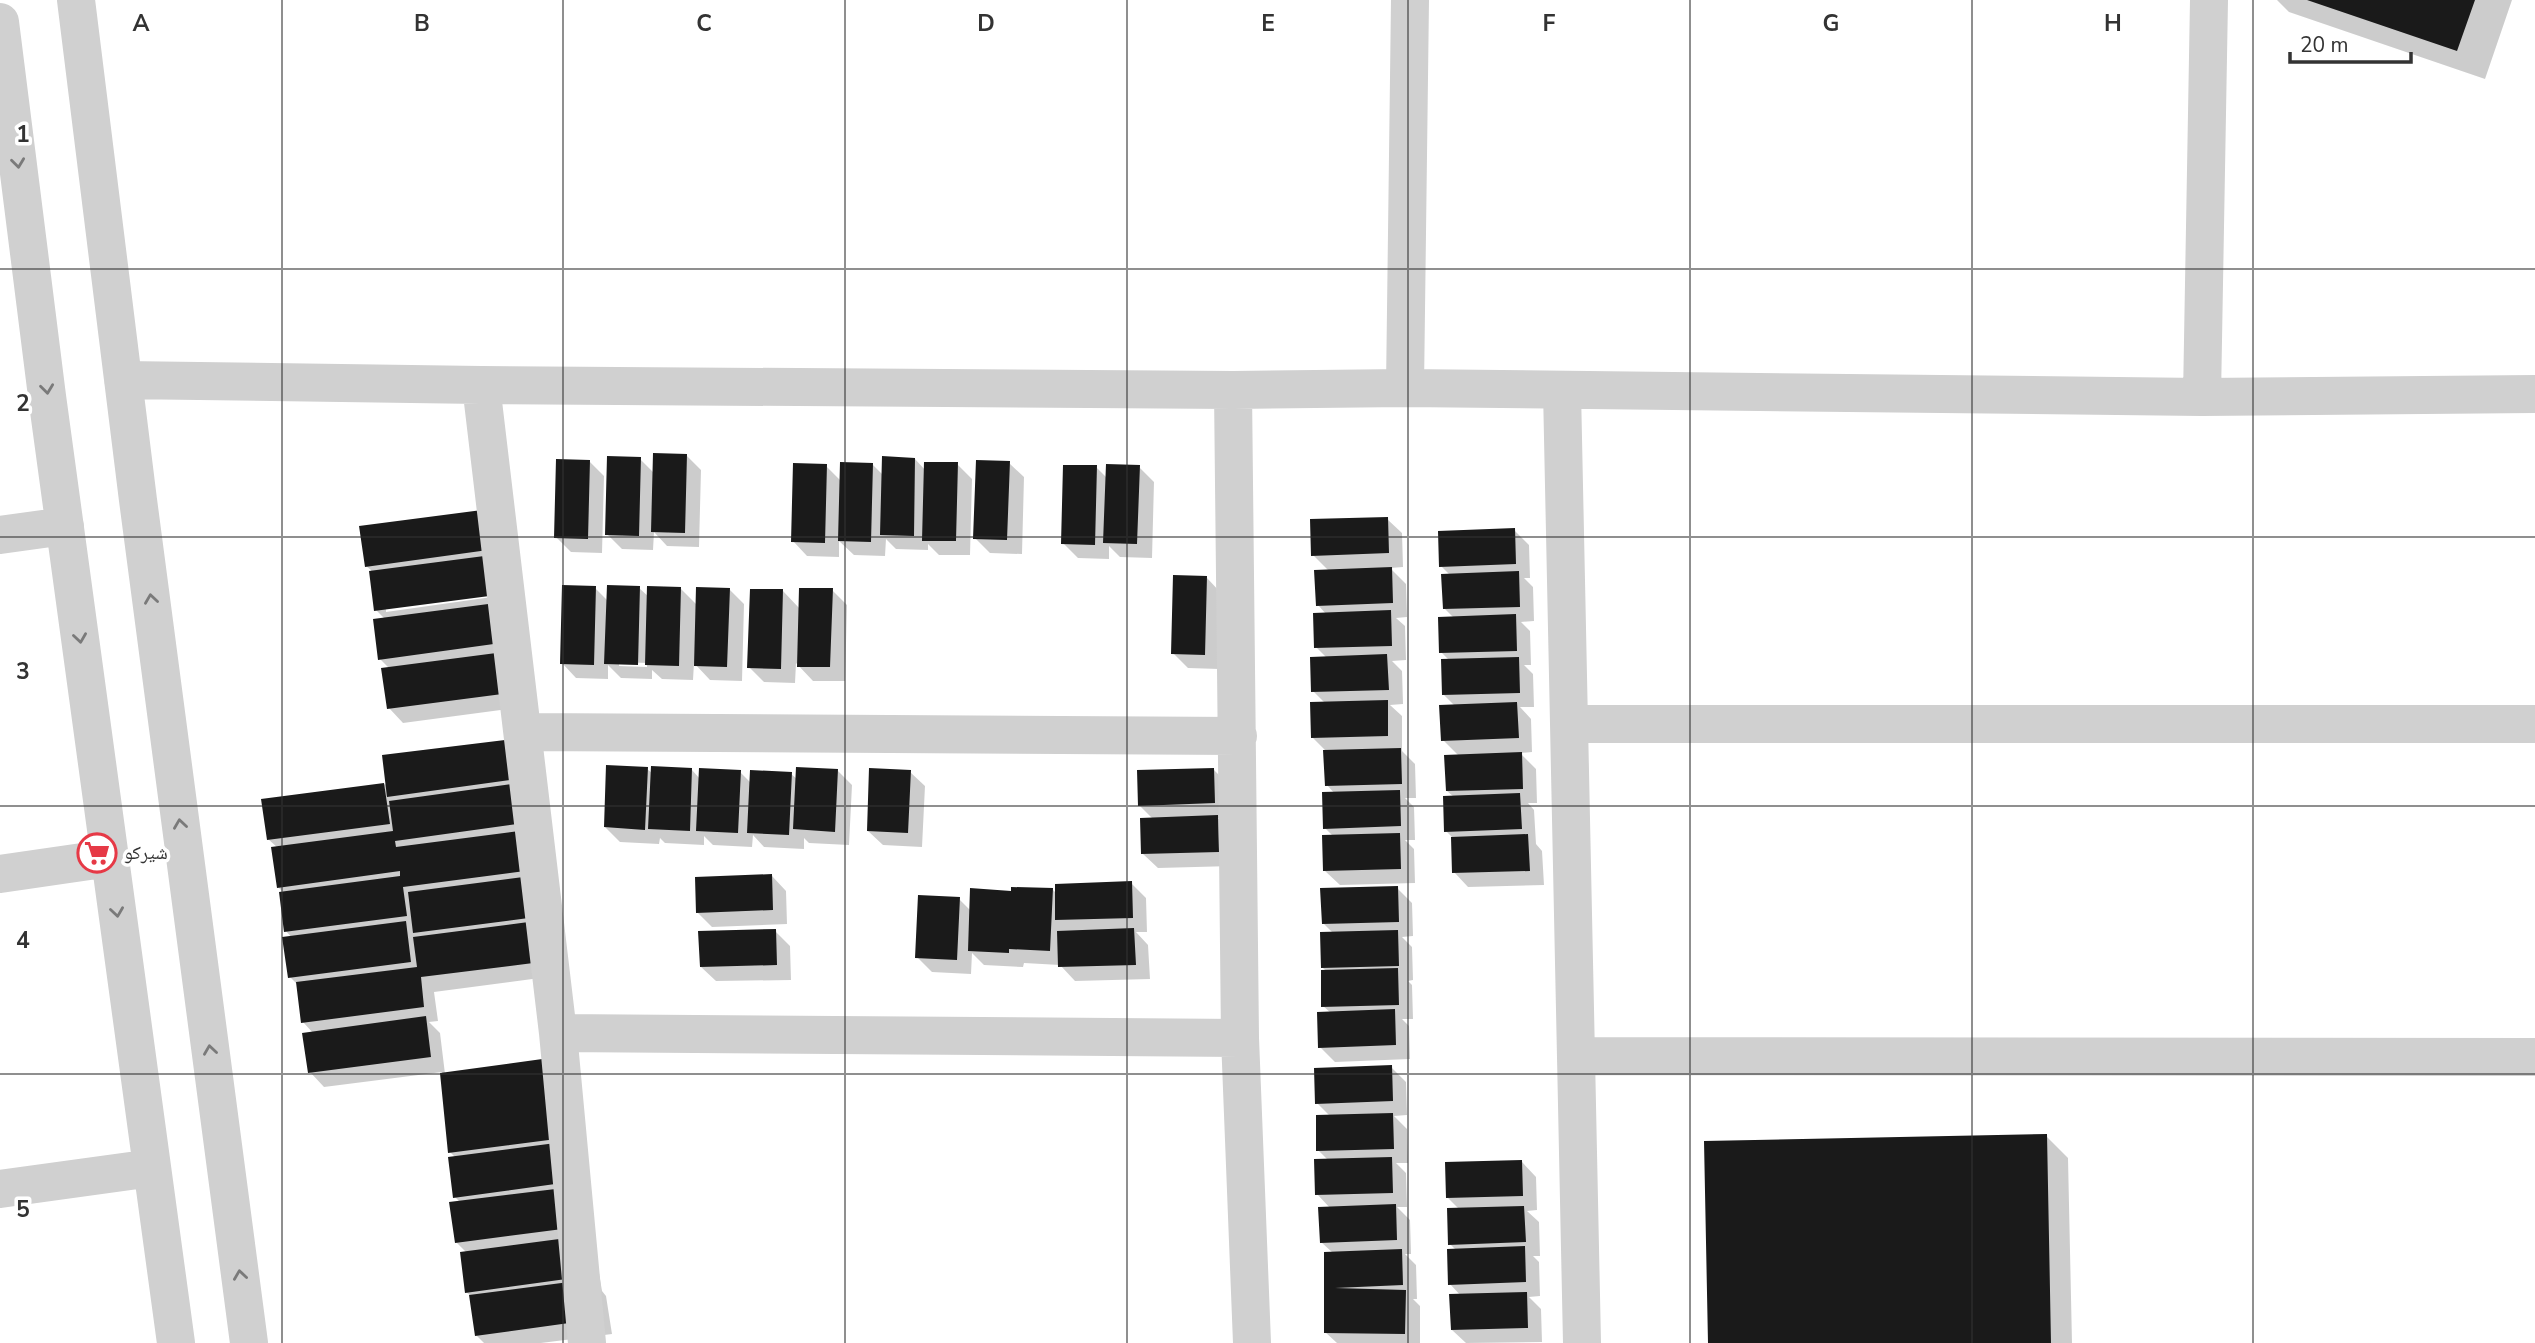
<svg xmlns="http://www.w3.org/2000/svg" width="2535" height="1343" font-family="'Nunito Sans','Noto Naskh Arabic',sans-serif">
<rect width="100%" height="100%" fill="#fff"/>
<!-- shadow -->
<path fill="#0003" fill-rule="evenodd" d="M 2277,0 L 2512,0 L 2485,79 L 2289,12 Z
M 686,455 L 701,470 L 699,547 L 667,546 L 654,532 L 653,550 L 622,549 L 607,534 L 640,459 L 654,473 Z
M 915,459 L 926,471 L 957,464 L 972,479 L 970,555 L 939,555 L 928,544 L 928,550 L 896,549 L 886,539 L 885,556 L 854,555 L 839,541 L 839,557 L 807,556 L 793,541 L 826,466 L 841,481 L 873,465 L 883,475 Z
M 589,461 L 604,476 L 602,553 L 571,552 L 556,537 Z
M 1009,463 L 1024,477 L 1022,554 L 990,553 L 975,538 Z
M 1096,467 L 1107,478 L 1139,467 L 1154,482 L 1152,558 L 1120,557 L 1109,546 L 1109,559 L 1078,558 L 1063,543 Z
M 482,512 L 496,527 L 502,567 L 506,571 L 511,609 L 501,610 L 510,619 L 515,657 L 508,658 L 519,669 L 523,707 L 403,723 L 389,708 L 383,670 L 390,669 L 380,659 L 375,621 L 385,619 L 376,610 L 371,570 L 366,566 L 361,527 ZM 506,592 L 506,595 L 386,612 L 386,608 ZM 505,668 L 508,668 L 512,701 L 509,702 Z
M 1387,519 L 1402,533 L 1403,567 L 1390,568 L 1406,584 L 1407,617 L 1396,618 L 1405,626 L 1406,660 L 1392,661 L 1402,671 L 1403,704 L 1390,705 L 1402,716 L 1402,751 L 1415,764 L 1416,798 L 1405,798 L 1414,807 L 1415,840 L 1405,840 L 1414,849 L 1415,883 L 1340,885 L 1325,871 L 1334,837 L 1325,828 L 1335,794 L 1327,785 L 1325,750 L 1313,738 L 1325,703 L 1313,691 L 1327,658 L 1316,647 L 1326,614 L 1318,605 L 1329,571 L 1313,555 Z
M 1514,530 L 1529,545 L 1530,578 L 1524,578 L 1533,587 L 1534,621 L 1521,622 L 1530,631 L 1531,665 L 1524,665 L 1533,674 L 1534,707 L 1520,707 L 1531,719 L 1532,752 L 1520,753 L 1536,769 L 1537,803 L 1528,803 L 1534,810 L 1536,844 L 1542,851 L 1544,885 L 1468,887 L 1454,872 L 1453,838 L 1446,831 L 1454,797 L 1447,791 L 1459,756 L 1443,740 L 1455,706 L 1444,695 L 1450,661 L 1441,652 L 1454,618 L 1444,608 L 1450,575 L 1441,566 Z
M 1207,578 L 1221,593 L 1219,669 L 1188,668 L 1173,653 Z
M 595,588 L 608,601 L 639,588 L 649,597 L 681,589 L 697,605 L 729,589 L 744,604 L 742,681 L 710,680 L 694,663 L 693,680 L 662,679 L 652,670 L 652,679 L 621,678 L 608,665 L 608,679 L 576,678 L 562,663 ZM 619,662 L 647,663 L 647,667 L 619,666 Z
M 832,590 L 847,605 L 845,681 L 813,681 L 796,663 L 795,683 L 764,682 L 749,667 L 783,591 L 800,609 Z
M 504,742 L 555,976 L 434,992 L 438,1021 L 429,1022 L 440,1033 L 445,1074 L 563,1058 L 602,1291 L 606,1296 L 612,1334 L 541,1343 L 484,1343 L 476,1335 L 471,1296 L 466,1292 L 467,1253 L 456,1242 L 461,1203 L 455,1197 L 456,1158 L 450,1152 L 442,1072 L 324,1087 L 310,1072 L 313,1033 L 303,1022 L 298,985 L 290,977 L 292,938 L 286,931 L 284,893 L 278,887 L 278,848 L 268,839 L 263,801 L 387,784 Z
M 647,769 L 652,773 L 692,770 L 700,779 L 740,772 L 751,783 L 791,774 L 797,779 L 837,770 L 852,785 L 849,845 L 809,843 L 804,838 L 804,849 L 764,847 L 753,835 L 752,847 L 713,845 L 704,836 L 704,845 L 665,843 L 660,838 L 659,844 L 620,842 L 605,827 Z
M 1214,770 L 1228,784 L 1229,817 L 1218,818 L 1232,832 L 1233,866 L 1158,868 L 1143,854 L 1153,819 L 1139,805 Z
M 910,772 L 925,786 L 922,847 L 883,845 L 868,831 Z
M 772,876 L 786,891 L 787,924 L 712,927 L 697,912 Z
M 1131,883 L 1146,898 L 1147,932 L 1136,932 L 1148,945 L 1150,979 L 1075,981 L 1060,965 L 1024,963 L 1023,967 L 984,965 L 972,953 L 971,974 L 932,972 L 917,957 L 959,899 L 971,911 L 1013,892 L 1053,890 L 1057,894 Z
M 1397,888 L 1412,903 L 1413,936 L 1402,937 L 1412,947 L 1413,980 L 1408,981 L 1412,985 L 1413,1019 L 1402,1019 L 1409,1026 L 1410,1059 L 1335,1062 L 1320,1047 L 1331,1013 L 1323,1006 L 1327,972 L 1323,968 L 1334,934 L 1323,923 Z
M 775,931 L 790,946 L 791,980 L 716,981 L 701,967 Z
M 1391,1067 L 1406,1082 L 1407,1115 L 1394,1116 L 1407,1129 L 1408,1163 L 1396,1163 L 1406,1173 L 1407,1207 L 1397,1207 L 1410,1220 L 1411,1254 L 1405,1254 L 1416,1265 L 1417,1299 L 1413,1299 L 1420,1306 L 1420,1343 L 1337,1343 L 1325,1332 L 1333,1253 L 1321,1242 L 1330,1208 L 1317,1194 L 1328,1160 L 1318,1150 L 1330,1116 L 1317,1103 Z
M 2046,1136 L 2068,1158 L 2072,1343 L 1710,1343 Z
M 1522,1162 L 1536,1177 L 1537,1210 L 1527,1211 L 1539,1222 L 1540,1256 L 1533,1256 L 1539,1262 L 1540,1296 L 1529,1297 L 1541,1309 L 1542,1342 L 1466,1343 L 1452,1330 L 1461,1296 L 1450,1284 L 1456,1250 L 1450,1244 L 1460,1210 L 1448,1198 Z"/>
<!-- building -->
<path fill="#1a1a1a" d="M 2307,0 L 2475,0 L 2457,51 Z
M 653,453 L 687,454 L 685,533 L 651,532 Z
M 607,456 L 641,457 L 639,536 L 605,535 Z
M 882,456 L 915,458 L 914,536 L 880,535 Z
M 556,459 L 590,460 L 588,539 L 554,538 Z
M 976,460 L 1010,461 L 1007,540 L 973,539 Z
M 840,462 L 873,463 L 871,542 L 838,541 Z
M 924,462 L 958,462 L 956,541 L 922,541 Z
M 793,463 L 827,464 L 825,543 L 791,542 Z
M 1106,464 L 1140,465 L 1137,544 L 1103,543 Z
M 1063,465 L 1097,465 L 1095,545 L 1061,544 Z
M 482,510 L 488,550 L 365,567 L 359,526 Z
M 1388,517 L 1389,553 L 1311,556 L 1310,519 Z
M 1515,528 L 1516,564 L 1439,567 L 1438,531 Z
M 492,555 L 497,595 L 374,611 L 369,571 Z
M 1392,567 L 1393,603 L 1316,606 L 1314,570 Z
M 1519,571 L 1520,607 L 1443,609 L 1441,574 Z
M 1173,575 L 1207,576 L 1205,655 L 1171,654 Z
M 562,585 L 596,586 L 594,665 L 560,664 Z
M 607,585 L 640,586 L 638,665 L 604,664 Z
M 647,586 L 681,587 L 679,666 L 645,665 Z
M 696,587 L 730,588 L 727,667 L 694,666 Z
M 799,588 L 833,588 L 830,667 L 797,667 Z
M 750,589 L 783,589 L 781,669 L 747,668 Z
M 496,603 L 501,643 L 378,660 L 373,619 Z
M 1391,610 L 1392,646 L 1314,648 L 1313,613 Z
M 1516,614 L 1517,651 L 1439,653 L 1438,617 Z
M 504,652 L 510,693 L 387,709 L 381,668 Z
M 1387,654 L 1389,690 L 1311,692 L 1310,657 Z
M 1519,657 L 1520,693 L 1442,695 L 1441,659 Z
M 1388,700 L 1388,736 L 1311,738 L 1310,702 Z
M 1517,702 L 1519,738 L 1441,741 L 1439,705 Z
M 505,740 L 510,780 L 387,797 L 382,755 Z
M 1401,748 L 1402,784 L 1325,786 L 1323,750 Z
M 1522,752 L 1523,789 L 1446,791 L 1444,755 Z
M 606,765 L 648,767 L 645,830 L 604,827 Z
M 651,766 L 692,768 L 690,831 L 648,829 Z
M 796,767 L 838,769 L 835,832 L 793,829 Z
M 699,768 L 741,770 L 738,833 L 696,831 Z
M 869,768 L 911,770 L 908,833 L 867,831 Z
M 1214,768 L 1215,803 L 1138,806 L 1137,770 Z
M 750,770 L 792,772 L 789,835 L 747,833 Z
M 384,783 L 390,824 L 267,840 L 261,799 Z
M 512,784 L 517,824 L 395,841 L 396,847 L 519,831 L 525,871 L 403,887 L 407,916 L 284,932 L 279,892 L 400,876 L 400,871 L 277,888 L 271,847 L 393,831 L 389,801 Z
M 1400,790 L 1401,826 L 1323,829 L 1322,792 Z
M 1520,793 L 1522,829 L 1444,832 L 1443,796 Z
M 1218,815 L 1219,852 L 1141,854 L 1140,818 Z
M 1400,833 L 1401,869 L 1323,871 L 1322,835 Z
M 1528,834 L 1530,871 L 1452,873 L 1451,837 Z
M 772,874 L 773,910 L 696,913 L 695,877 Z
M 531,876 L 536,917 L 413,933 L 408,892 Z
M 1132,881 L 1133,918 L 1055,920 L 1055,884 Z
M 1398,886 L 1399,922 L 1322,924 L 1320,888 Z
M 1011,887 L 1053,888 L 1050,951 L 1009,949 L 1009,953 L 968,951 L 970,888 L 1011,891 Z
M 918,895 L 960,897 L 957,960 L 915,958 Z
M 406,921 L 411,962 L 288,978 L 282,937 Z
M 536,921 L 541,962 L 421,977 L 424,1007 L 301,1023 L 296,982 L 417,967 L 413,937 Z
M 1134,928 L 1136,965 L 1058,967 L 1057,931 Z
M 776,929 L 777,965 L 700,967 L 698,931 Z
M 1398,930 L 1399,966 L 1321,968 L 1320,932 Z
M 1398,968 L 1399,1005 L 1321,1007 L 1321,970 Z
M 1395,1009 L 1396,1045 L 1318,1048 L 1317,1012 Z
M 426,1016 L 431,1057 L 308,1073 L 302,1033 Z
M 564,1056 L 572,1137 L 448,1153 L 440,1073 Z
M 1392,1065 L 1393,1101 L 1315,1104 L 1314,1068 Z
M 1393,1113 L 1394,1149 L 1316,1151 L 1316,1115 Z
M 2047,1134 L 2051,1343 L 1708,1343 L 1704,1141 Z
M 571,1141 L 577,1181 L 453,1198 L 448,1157 Z
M 1392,1157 L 1393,1193 L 1315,1195 L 1314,1159 Z
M 1522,1160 L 1523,1196 L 1446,1198 L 1445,1162 Z
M 572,1187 L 578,1227 L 455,1243 L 449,1202 Z
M 1396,1204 L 1397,1240 L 1320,1243 L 1318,1207 Z
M 1524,1206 L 1526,1242 L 1448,1245 L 1447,1208 Z
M 582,1236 L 588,1276 L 465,1293 L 460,1252 Z
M 1525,1246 L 1526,1282 L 1448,1285 L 1447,1249 Z
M 1402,1249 L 1403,1285 L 1335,1288 L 1406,1290 L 1405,1334 L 1324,1333 L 1324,1252 Z
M 592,1279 L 598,1319 L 475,1336 L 469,1295 Z
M 1527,1292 L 1528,1328 L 1451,1330 L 1449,1294 Z"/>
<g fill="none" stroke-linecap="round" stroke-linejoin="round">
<!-- minor -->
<path stroke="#d0d0d0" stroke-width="38" d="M 76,0 L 138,500 L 249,1343
M 0,22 L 47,396 L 176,1343
M 123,380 L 481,385 L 1233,390 L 1405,388 L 2202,397 L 2535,394
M 481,385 L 558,1033 L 587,1343
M 1405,388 L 1410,0
M 1233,390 L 1240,1038 L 1252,1343
M 1562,390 L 1582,1343
M 2202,397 L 2209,0
M 0,535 L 65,526
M 1569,724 L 2535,724
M 523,732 L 1238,736
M 0,874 L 110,858
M 558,1033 L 1240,1038
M 1576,1056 L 2535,1057
M 0,1189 L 152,1168"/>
</g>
<!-- one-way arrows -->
<defs><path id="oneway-chevron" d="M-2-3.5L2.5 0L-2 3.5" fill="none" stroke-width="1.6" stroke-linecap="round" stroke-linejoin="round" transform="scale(1.75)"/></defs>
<g stroke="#7a7a7a">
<use href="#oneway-chevron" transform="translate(18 163) rotate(83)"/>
<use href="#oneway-chevron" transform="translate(47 389) rotate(83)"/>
<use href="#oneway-chevron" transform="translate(151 599) rotate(-98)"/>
<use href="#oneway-chevron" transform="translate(80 638) rotate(82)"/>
<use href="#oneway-chevron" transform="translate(180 824) rotate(-98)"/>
<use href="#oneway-chevron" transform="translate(117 912) rotate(82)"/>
<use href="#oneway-chevron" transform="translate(210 1050) rotate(-98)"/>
<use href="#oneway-chevron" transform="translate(240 1275) rotate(-98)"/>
</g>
<!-- grid -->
<path fill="none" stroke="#333" stroke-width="2" stroke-opacity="0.55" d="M 282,0 L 282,1343M 563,0 L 563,1343M 845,0 L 845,1343M 1127,0 L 1127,1343M 1408,0 L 1408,1343M 1690,0 L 1690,1343M 1972,0 L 1972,1343M 2253,0 L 2253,1343M 0,269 L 2535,269M 0,537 L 2535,537M 0,806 L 2535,806M 0,1074 L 2535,1074"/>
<!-- icons -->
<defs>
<g id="supermarket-ring" transform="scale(2.0125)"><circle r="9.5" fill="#fff" stroke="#e63946" stroke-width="1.5"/><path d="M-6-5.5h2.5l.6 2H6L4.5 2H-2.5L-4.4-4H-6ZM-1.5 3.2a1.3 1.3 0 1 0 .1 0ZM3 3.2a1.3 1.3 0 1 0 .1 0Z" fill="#e63946"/></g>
</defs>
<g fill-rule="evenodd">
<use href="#supermarket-ring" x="97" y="853"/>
</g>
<g text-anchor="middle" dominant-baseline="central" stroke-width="7" stroke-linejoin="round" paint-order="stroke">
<!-- poi labels -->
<g font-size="19" fill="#333" stroke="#fff" text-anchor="start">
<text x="124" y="853">شيركو</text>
</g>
</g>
<g font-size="23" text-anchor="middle" font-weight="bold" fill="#333" stroke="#fff" stroke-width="7" stroke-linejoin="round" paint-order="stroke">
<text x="141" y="31">A</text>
<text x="422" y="31">B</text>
<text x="704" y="31">C</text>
<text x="986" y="31">D</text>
<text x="1268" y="31">E</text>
<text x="1549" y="31">F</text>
<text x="1831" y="31">G</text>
<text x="2113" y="31">H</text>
<text x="23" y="142">1</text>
<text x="23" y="411">2</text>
<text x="23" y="679">3</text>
<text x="23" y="948">4</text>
<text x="23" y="1217">5</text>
</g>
<!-- scale -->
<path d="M2290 52v10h121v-10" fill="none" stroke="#333333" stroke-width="3.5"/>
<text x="2300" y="52" font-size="21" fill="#333333" stroke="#ffffff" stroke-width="5" paint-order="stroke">20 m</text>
</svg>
